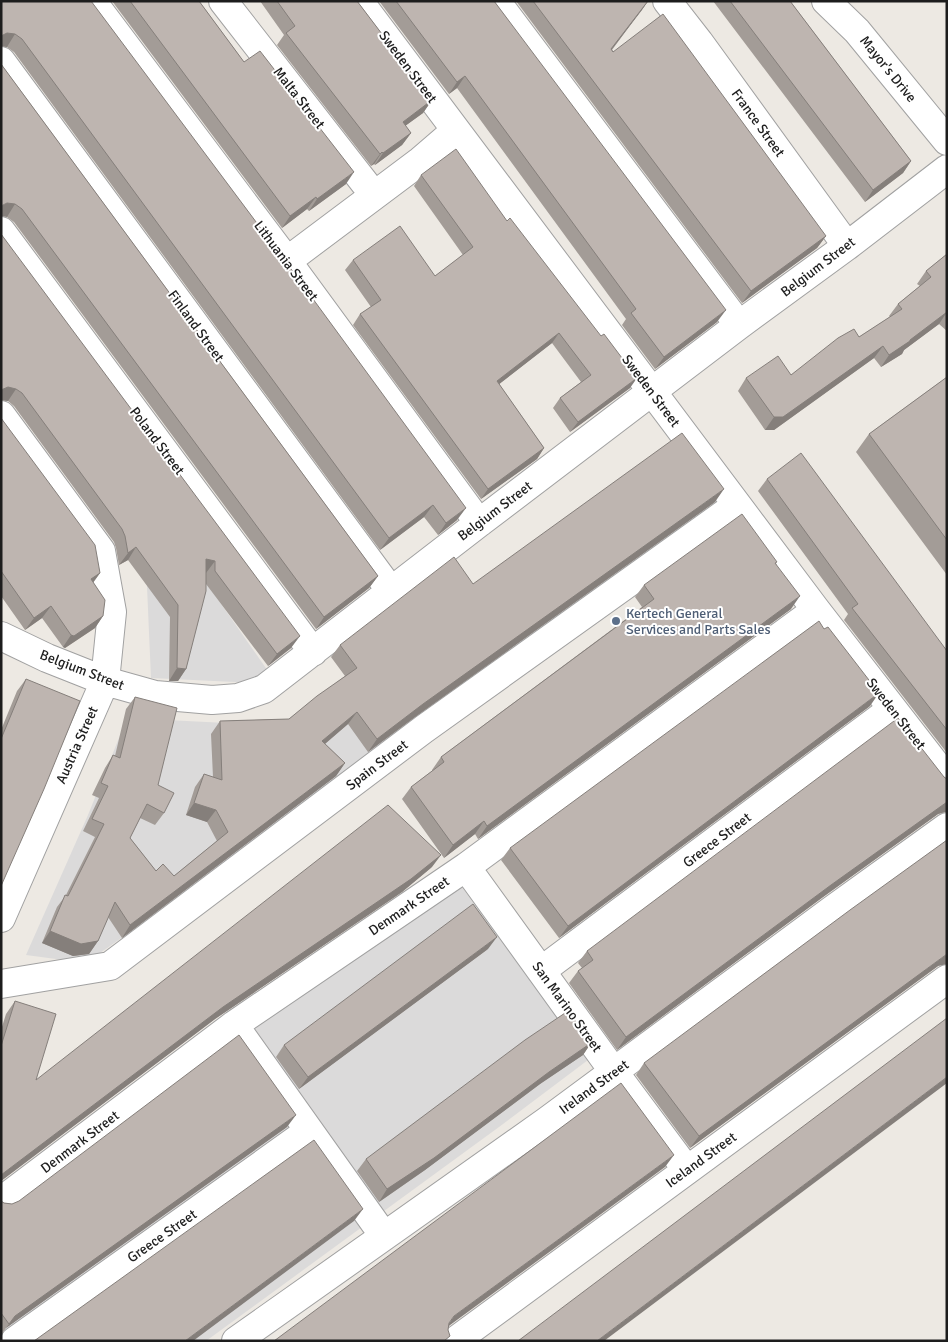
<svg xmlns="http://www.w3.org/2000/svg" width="948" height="1342" font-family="Signika,sans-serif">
<rect width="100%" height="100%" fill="#ede9e3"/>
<!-- residential -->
<path fill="#dbdada" d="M 1,288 L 270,674 L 256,683 L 151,678 L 146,564 Z
M 671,450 L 711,519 L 86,963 L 26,955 L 88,815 L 127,718 L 284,726 Z
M 456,879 L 588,1060 L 499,1127 L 206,1341 L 1,1341 L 1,1216 Z"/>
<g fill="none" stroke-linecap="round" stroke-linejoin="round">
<!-- minor casing -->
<g stroke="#a1a1a1" stroke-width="30">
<path id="minor" d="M 92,1 L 287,261 L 479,523
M 223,1 L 374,195
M 359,1 L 816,610 L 947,779
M 496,1 L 739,325
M 667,1 L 699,42 L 847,246
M 826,1 L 857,31 L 947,141
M 1,61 L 391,591
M 1,231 L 313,652
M 287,261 L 419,162 L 455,131
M 1,415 L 101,551 L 112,612 L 105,681 L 1,918
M 1,636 L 47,658 L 105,681 L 155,695 L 212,700 L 238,698 L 264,689 L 479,523 L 739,325 L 847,246 L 947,169
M 466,867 L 614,1072 L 687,1170
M 541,971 L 892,709
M 1,984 L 110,966 L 424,729 L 737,505
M 234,1025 L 384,1236
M 1,1201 L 234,1025 L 466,867 L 816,610
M 15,1341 L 309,1131
M 236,1341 L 547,1121 L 832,910 L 947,827
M 455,1341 L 947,979"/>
</g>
<!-- minor -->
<use href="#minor" stroke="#fff" stroke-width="28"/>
</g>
<!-- wall -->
<path fill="#a39c97" d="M 1,1 L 457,520 L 438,535 L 424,517 L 380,550 L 14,52 L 7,47 L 1,46 Z
M 112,1 L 199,1 L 244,62 L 346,184 L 309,211 L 307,209 L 282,228 Z
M 260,1 L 357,1 L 432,100 L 423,113 L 405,126 L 411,133 L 402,145 L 375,165 L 374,164 L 371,166 L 277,45 L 284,35 Z
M 379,1 L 494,1 L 717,322 L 655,369 L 622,325 L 626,319 L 457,88 L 449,94 Z
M 516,1 L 648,1 L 612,50 L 826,236 L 817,248 L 742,303 Z
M 713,1 L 790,1 L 911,161 L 903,173 L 865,202 Z
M 1,64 L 378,576 L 369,588 L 316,629 L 14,222 L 7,217 Z
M 421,175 L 507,221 L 630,388 L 570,432 L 553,408 L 560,398 L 581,382 L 552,343 L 499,384 L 544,448 L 537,459 L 481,499 L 353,325 L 360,314 L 371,307 L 345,270 L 353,260 L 435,276 L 463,255 L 414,186 Z
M 1,234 L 291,648 L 268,666 L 206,584 L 206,573 L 186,669 L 178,681 L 169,681 L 170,617 L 128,560 L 119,565 L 116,548 L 114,542 L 14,406 L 8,401 L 1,400 Z
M 947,254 L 947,331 L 939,324 L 904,350 L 902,354 L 881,367 L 874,358 L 774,430 L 765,430 L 738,391 L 746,378 L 791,375 L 859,337 L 890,317 L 889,316 L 898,304 L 920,286 L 917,284 L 926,271 Z
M 947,377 L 947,575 L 856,452 L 869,434 Z
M 1,418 L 100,573 L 93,583 L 103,616 L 95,628 L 65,648 L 63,647 L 42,618 L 25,630 L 1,596 Z
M 767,479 L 947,651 L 947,753 L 844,620 L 848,614 L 758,491 Z
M 715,502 L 415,717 L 368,752 L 348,724 L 325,744 L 345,763 L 336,776 L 122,938 L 108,917 L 98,941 L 89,954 L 73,956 L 42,943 L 57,907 L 66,895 L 95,837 L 83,831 L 99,798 L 92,795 L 105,768 L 113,755 L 115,756 L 126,709 L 135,697 L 158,785 L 164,813 L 155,825 L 140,818 L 130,838 L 156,871 L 174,876 L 217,841 L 207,822 L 186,815 L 195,787 L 204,774 L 213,777 L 211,734 L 220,721 L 289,719 L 345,676 L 331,657 L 340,645 L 473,584 Z
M 776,563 L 791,609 L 478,839 L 475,834 L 444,858 L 402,799 L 411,787 L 432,771 L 432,770 L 441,757 L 642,607 L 635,597 L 644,585 Z
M 26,679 L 1,886 L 1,730 L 17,691 Z
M 870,706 L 559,938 L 501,860 L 510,848 Z
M 944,777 L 947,779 L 947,812 L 945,812 L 938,814 L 823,897 L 617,1050 L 569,983 L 578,971 L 582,968 L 578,963 L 587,951 Z
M 432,867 L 402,892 L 215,1019 L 1,1181 L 1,1030 L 6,1014 L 15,1001 L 36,1080 Z
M 488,949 L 299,1089 L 276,1057 L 284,1045 Z
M 946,963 L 938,966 L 690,1148 L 636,1075 L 644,1063 Z
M 591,1043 L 583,1055 L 540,1084 L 425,1170 L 379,1202 L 357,1171 L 366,1159 Z
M 287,1127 L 6,1328 L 1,1335 L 1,1201 L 4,1203 L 12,1204 Z"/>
<!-- shaded-wall -->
<path fill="#857f7b" d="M 648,1 L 642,10 L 602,62 L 611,49 Z
M 7,33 L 15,34 L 7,47 L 1,46 L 1,36 Z
M 465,76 L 457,88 L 449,94 L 457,82 Z
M 432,100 L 423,113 L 394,134 L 403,122 Z
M 411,133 L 402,145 L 375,165 L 383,153 Z
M 382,152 L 374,164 L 371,166 L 380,154 Z
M 911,161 L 903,173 L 865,202 L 873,190 Z
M 354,172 L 346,184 L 309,211 L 317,199 Z
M 316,197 L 307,209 L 282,228 L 290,216 Z
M 7,203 L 15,204 L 7,217 L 1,216 L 1,206 Z
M 826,236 L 817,248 L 742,303 L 751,291 Z
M 726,310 L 717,322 L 655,369 L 664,357 Z
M 947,312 L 939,324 L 904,350 L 902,354 L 881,367 L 889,355 Z
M 559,333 L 552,343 L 489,392 L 497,381 Z
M 883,346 L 874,358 L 774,430 L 765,430 L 774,417 Z
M 637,378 L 630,388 L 570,432 L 578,422 Z
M 8,387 L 16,389 L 8,401 L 1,400 L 1,390 Z
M 544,448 L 537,459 L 481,499 L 488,489 Z
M 724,489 L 715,502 L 415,717 L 368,752 L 377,739 L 423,704 Z
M 433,505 L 424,517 L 380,550 L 389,538 Z
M 466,508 L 457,520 L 438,535 L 446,523 Z
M 136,547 L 128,560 L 119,565 L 128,553 Z
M 206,559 L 215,561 L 206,573 Z
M 100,573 L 91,585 L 91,579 Z
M 378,576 L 369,588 L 316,629 L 324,617 Z
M 800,596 L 791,609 L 478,839 L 487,826 Z
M 51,606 L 42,618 L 25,630 L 34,618 Z
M 103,616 L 95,628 L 65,648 L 63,647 L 71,635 Z
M 300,636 L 291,648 L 268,666 L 277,654 Z
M 177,668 L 186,669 L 178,681 L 169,681 Z
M 879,693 L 870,706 L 559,938 L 568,926 Z
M 357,712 L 348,724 L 313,754 L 322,741 Z
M 345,763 L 336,776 L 122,938 L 130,925 Z
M 947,802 L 947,812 L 945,812 L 938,814 L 823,897 L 617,1050 L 626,1037 L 831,885 Z
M 194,803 L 216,810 L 207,822 L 186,815 Z
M 484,821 L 475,834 L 444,858 L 453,845 Z
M 441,855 L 432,867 L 402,892 L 215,1019 L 1,1181 L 1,1175 L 223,1007 Z
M 50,931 L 98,941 L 89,954 L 73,956 L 42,943 Z
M 497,937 L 488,949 L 299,1089 L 308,1077 Z
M 947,954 L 947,964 L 938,966 L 690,1148 L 699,1136 Z
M 591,1043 L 583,1055 L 540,1084 L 425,1170 L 379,1202 L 387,1189 L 549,1072 Z
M 947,1077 L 947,1083 L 604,1341 L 597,1341 Z
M 296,1115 L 287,1127 L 6,1328 L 15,1316 Z
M 674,1155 L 665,1167 L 446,1328 L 454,1316 Z
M 363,1209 L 354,1221 L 193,1341 L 185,1341 Z"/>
<!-- building -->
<path fill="#beb5b0" stroke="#857f7b" d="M 1,1 L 91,1 L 283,258 L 466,508 L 446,523 L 433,505 L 389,538 L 22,39 L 15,34 L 7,33 L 1,36 Z
M 130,1 L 199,1 L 244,62 L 260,51 L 354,172 L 317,199 L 316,197 L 290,216 Z
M 277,1 L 357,1 L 432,100 L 403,122 L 411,133 L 383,153 L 382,152 L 380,154 L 286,33 L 295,26 Z
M 396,1 L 494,1 L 726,310 L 664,357 L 631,313 L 636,309 L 465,76 L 457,82 Z
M 533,1 L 648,1 L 611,49 L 613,52 L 663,14 L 826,236 L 751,291 Z
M 730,1 L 790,1 L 911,161 L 873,190 Z
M 1,64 L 378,576 L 324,617 L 22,209 L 15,204 L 7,203 L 1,206 Z
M 456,149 L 507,221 L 510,218 L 601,336 L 604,334 L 637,378 L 578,422 L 560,398 L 591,375 L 559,333 L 497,381 L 544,448 L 488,489 L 360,314 L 381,300 L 353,260 L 400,226 L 435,276 L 473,247 L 421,175 Z
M 1,234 L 300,636 L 277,654 L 215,571 L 215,561 L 206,559 L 206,591 L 186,669 L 177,668 L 178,605 L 136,547 L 128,553 L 125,536 L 122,529 L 22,393 L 16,389 L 8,387 L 1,390 Z
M 947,254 L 947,312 L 910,340 L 910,341 L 889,355 L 883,346 L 783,417 L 774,417 L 746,378 L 778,356 L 791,375 L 838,338 L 854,329 L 859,337 L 902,309 L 898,304 L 931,277 L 926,271 Z
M 947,377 L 947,540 L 869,434 Z
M 1,418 L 95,545 L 100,573 L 91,579 L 105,600 L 103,616 L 74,636 L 71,635 L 51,606 L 34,618 L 1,571 Z
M 682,433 L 724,489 L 423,704 L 377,739 L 357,712 L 322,741 L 345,763 L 130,925 L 115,902 L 98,941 L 81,944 L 50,931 L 65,895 L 68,896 L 104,824 L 92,819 L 108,786 L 101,783 L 113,755 L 120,758 L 135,697 L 177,708 L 158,785 L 174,793 L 164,813 L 147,804 L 130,838 L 156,871 L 163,864 L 174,876 L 228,832 L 216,810 L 194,803 L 204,774 L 222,780 L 220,721 L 289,719 L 317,696 L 357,668 L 340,645 L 454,557 L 473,584 Z
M 801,453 L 947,651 L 947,730 L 852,608 L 858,604 L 767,479 Z
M 742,514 L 777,562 L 775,563 L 800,596 L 487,826 L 484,821 L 453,845 L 411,787 L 444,762 L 441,757 L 654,599 L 644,585 Z
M 819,621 L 824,629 L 828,627 L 879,693 L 568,926 L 510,848 Z
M 26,679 L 80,701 L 44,789 L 1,886 L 1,739 Z
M 898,718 L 944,777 L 947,779 L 947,802 L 831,885 L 626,1037 L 578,971 L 593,960 L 587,951 Z
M 388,805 L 441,855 L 411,879 L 223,1007 L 1,1175 L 1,1046 L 15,1001 L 56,1014 L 36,1080 Z
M 947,840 L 947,954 L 699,1136 L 644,1063 L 850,910 Z
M 473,904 L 497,937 L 308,1077 L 284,1045 Z
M 568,1011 L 591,1043 L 549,1072 L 434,1158 L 387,1189 L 366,1159 L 525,1040 Z
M 947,1018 L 947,1077 L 597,1341 L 518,1341 Z
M 239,1035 L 296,1115 L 15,1316 L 9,1324 L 1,1313 L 1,1201 L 4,1203 L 12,1204 L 19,1201 Z
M 621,1083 L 674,1155 L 454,1316 L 449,1323 L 448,1330 L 450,1336 L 444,1341 L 274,1341 Z
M 314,1140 L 363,1209 L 185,1341 L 34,1341 Z"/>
<!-- markers -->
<circle fill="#5c6f8a" stroke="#fff" stroke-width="2" cx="616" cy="621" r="5"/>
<g text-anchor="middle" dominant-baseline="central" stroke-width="4" stroke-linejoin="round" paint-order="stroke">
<!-- street labels -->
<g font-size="14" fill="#1d1d1d" stroke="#fff">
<text transform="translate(408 67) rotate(53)">Sweden Street</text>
<text transform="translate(888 69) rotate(51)">Mayor's Drive</text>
<text transform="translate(299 98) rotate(52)">Malta Street</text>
<text transform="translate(758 123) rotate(54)">France Street</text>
<text transform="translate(286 261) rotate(53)">Lithuania Street</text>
<text transform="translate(818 267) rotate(-37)">Belgium Street</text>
<text transform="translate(196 326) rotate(54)">Finland Street</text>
<text transform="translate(651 391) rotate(53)">Sweden Street</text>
<text transform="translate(157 441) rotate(53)">Poland Street</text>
<text transform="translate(495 511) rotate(-37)">Belgium Street</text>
<text transform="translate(82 670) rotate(21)">Belgium Street</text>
<text transform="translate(896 714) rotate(52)">Sweden Street</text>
<text transform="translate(77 745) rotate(-66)">Austria Street</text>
<text transform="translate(377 765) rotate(-37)">Spain Street</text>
<text transform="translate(717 840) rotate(-37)">Greece Street</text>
<text transform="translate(409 906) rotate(-34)">Denmark Street</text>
<text transform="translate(567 1007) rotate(54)">San Marino Street</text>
<text transform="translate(594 1087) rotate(-36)">Ireland Street</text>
<text transform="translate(80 1142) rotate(-37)">Denmark Street</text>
<text transform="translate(701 1160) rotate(-36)">Iceland Street</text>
<text transform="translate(162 1236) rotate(-35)">Greece Street</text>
</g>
<!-- service labels -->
<g font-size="14" fill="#4e5e75" stroke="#fff" text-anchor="start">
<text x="626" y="613">Kertech General<tspan x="626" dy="16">Services and Parts Sales</tspan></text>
</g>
</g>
<!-- border -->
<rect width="948" height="1342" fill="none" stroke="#1d1d1d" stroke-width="5"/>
</svg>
